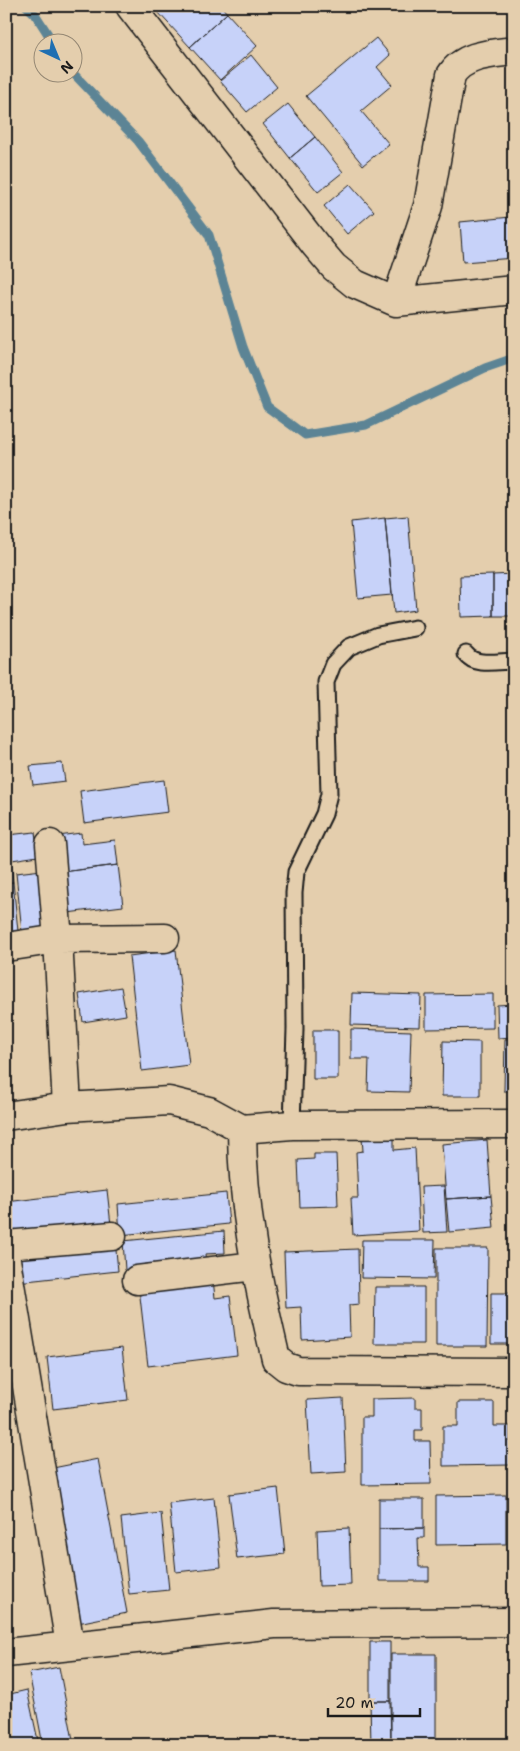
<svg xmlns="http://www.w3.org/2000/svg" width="520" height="1751" font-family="'Shantell Sans',sans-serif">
<rect width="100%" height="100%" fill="#e4cead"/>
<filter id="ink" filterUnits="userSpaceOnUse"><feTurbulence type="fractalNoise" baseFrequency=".02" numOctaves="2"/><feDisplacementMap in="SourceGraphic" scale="10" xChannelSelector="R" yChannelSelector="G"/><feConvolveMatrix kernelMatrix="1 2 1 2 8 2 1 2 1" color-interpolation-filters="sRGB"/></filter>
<g filter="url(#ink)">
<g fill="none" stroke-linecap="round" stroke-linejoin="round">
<!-- stream -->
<path stroke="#5b8495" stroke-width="9" d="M 26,6 L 35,14 L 53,42
M 72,72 L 138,141 L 209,235 L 243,347 L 267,407 L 305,435 L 366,425 L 485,368 L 514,358"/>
</g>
<!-- building -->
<path fill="#c7d2f9" stroke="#1c1c1c" d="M 162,6 L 221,6 L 227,13 L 190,47 L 157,11 Z
M 227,13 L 257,46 L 220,80 L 190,47 Z
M 376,38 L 390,55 L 377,67 L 392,85 L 361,111 L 389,144 L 363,165 L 306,96 Z
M 251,55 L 277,87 L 247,112 L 220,81 Z
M 288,104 L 315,137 L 290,158 L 263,124 Z
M 315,137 L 343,172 L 318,192 L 290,158 Z
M 350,184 L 374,211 L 347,234 L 324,206 Z
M 511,217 L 514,258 L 463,262 L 460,222 Z
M 408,516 L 416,610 L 394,613 L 385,518 Z
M 385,518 L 392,595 L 358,598 L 351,522 Z
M 514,574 L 514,616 L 493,616 L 493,575 Z
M 493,575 L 493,616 L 461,617 L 460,576 Z
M 62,763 L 65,781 L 33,785 L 30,766 Z
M 164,780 L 168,812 L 84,823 L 80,791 Z
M 35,832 L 38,856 L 12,860 L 8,835 Z
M 81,833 L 82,844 L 115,840 L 118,865 L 62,872 L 58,836 Z
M 6,851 L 10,851 L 13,882 L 6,883 Z
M 118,865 L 123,906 L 67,913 L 62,872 Z
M 42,870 L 49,930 L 22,932 L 16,873 Z
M 13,882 L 18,931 L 6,932 L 6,883 Z
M 176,950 L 189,1065 L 142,1071 L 129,956 Z
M 121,987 L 126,1015 L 83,1022 L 79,994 Z
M 352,993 L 421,995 L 420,1027 L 351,1025 Z
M 493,994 L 493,1028 L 426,1029 L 426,995 Z
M 514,1004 L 514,1037 L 498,1038 L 497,1005 Z
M 351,1029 L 411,1031 L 409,1092 L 368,1091 L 369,1059 L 351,1059 Z
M 313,1030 L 338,1030 L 338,1079 L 313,1079 Z
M 505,1039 L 514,1039 L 514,1091 L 504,1091 Z
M 443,1041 L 480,1042 L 480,1096 L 442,1096 Z
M 394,1135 L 394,1150 L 415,1148 L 419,1231 L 353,1235 L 351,1198 L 358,1198 L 356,1152 L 363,1151 L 362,1137 Z
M 487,1140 L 491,1196 L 446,1199 L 442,1144 Z
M 314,1154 L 336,1154 L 338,1206 L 300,1207 L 298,1160 L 314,1159 Z
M 444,1186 L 447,1232 L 423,1233 L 421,1187 Z
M 107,1190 L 111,1225 L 9,1237 L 6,1202 Z
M 226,1193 L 229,1224 L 120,1235 L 118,1204 Z
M 491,1196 L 494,1228 L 449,1232 L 446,1199 Z
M 224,1231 L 225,1253 L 205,1254 L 206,1263 L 125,1270 L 123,1241 Z
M 115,1240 L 118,1271 L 17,1282 L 13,1250 Z
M 362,1240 L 435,1240 L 434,1279 L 361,1278 Z
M 436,1248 L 488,1248 L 487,1346 L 436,1346 Z
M 358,1249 L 359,1304 L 349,1305 L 350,1337 L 302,1340 L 301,1307 L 286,1308 L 284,1252 Z
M 213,1279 L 215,1298 L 230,1296 L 237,1355 L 148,1366 L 139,1288 Z
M 375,1287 L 424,1287 L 424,1344 L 374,1344 Z
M 491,1293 L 514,1293 L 514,1344 L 491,1344 Z
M 122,1348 L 128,1400 L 53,1409 L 47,1357 Z
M 343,1398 L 346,1472 L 311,1474 L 307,1400 Z
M 415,1398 L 415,1408 L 422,1408 L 422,1430 L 415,1430 L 415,1441 L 430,1441 L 431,1484 L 362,1485 L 362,1417 L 372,1417 L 372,1399 Z
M 458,1402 L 494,1402 L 494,1426 L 510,1426 L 510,1465 L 443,1466 L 443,1426 L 458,1426 Z
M 98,1459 L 127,1613 L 73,1624 L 43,1470 Z
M 278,1488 L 285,1554 L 237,1559 L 229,1494 Z
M 506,1495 L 506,1544 L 436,1545 L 436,1496 Z
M 214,1498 L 221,1567 L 176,1572 L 169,1503 Z
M 379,1499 L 424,1499 L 424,1528 L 379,1529 Z
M 161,1513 L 169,1590 L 129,1594 L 121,1518 Z
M 349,1528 L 351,1585 L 319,1586 L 317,1530 Z
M 424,1528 L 424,1538 L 418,1538 L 419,1567 L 429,1567 L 429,1581 L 379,1581 L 379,1529 Z
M 370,1642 L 390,1642 L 390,1701 L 370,1701 Z
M 391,1654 L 436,1654 L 436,1745 L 391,1745 Z
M 59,1667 L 74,1745 L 43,1745 L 29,1673 Z
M 27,1690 L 39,1745 L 6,1745 L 6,1695 Z
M 370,1701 L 390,1701 L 391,1745 L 371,1745 Z"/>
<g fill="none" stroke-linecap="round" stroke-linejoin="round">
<!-- lane casing -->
<g stroke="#1c1c1c" stroke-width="19">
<path id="lane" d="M 466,654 C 475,667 499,661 514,661
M 292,1125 L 295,1029 L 294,893 L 296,872 L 324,814 L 329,794 L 326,682 L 333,664 L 349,647 L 378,635 L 415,628"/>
</g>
<!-- street casing -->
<g stroke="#1c1c1c" stroke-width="31">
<path id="street" d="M 130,6 L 316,246 L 334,267 L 355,284 L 396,302 L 514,290
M 396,302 L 428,206 L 451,75 C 464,54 492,54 514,51
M 50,844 L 58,939 L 67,1107
M 6,947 L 58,939 L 165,938
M 6,1116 L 67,1107 L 169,1101 L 209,1111 L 242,1129 L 292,1125 L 514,1124
M 242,1129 C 242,1207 258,1283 276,1359 L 286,1367 L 298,1371 L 514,1372
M 6,1245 L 112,1236
M 6,1260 L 70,1645
M 137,1280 L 255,1266
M 6,1653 L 274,1624 L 514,1622"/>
</g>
<!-- lane -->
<use href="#lane" stroke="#e4cead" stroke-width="15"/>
<!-- street -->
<use href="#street" stroke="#e4cead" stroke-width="28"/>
</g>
</g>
<!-- margin -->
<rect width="520" height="1751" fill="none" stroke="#e4cead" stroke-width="25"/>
<rect x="12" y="12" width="495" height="1726" fill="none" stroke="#1c1c1c" stroke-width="2" filter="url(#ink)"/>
<!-- north arrow -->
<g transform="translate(58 58) rotate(136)"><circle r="24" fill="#e4cead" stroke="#948773"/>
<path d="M0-4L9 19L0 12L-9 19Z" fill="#1f6fb2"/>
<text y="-8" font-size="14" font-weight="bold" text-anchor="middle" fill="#1c1c1c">N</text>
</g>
<!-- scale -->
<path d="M328 1708v8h92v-8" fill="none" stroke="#1c1c1c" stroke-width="2.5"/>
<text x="335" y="1708" font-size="15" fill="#1c1c1c" stroke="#e4cead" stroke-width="4" paint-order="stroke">20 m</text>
</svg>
